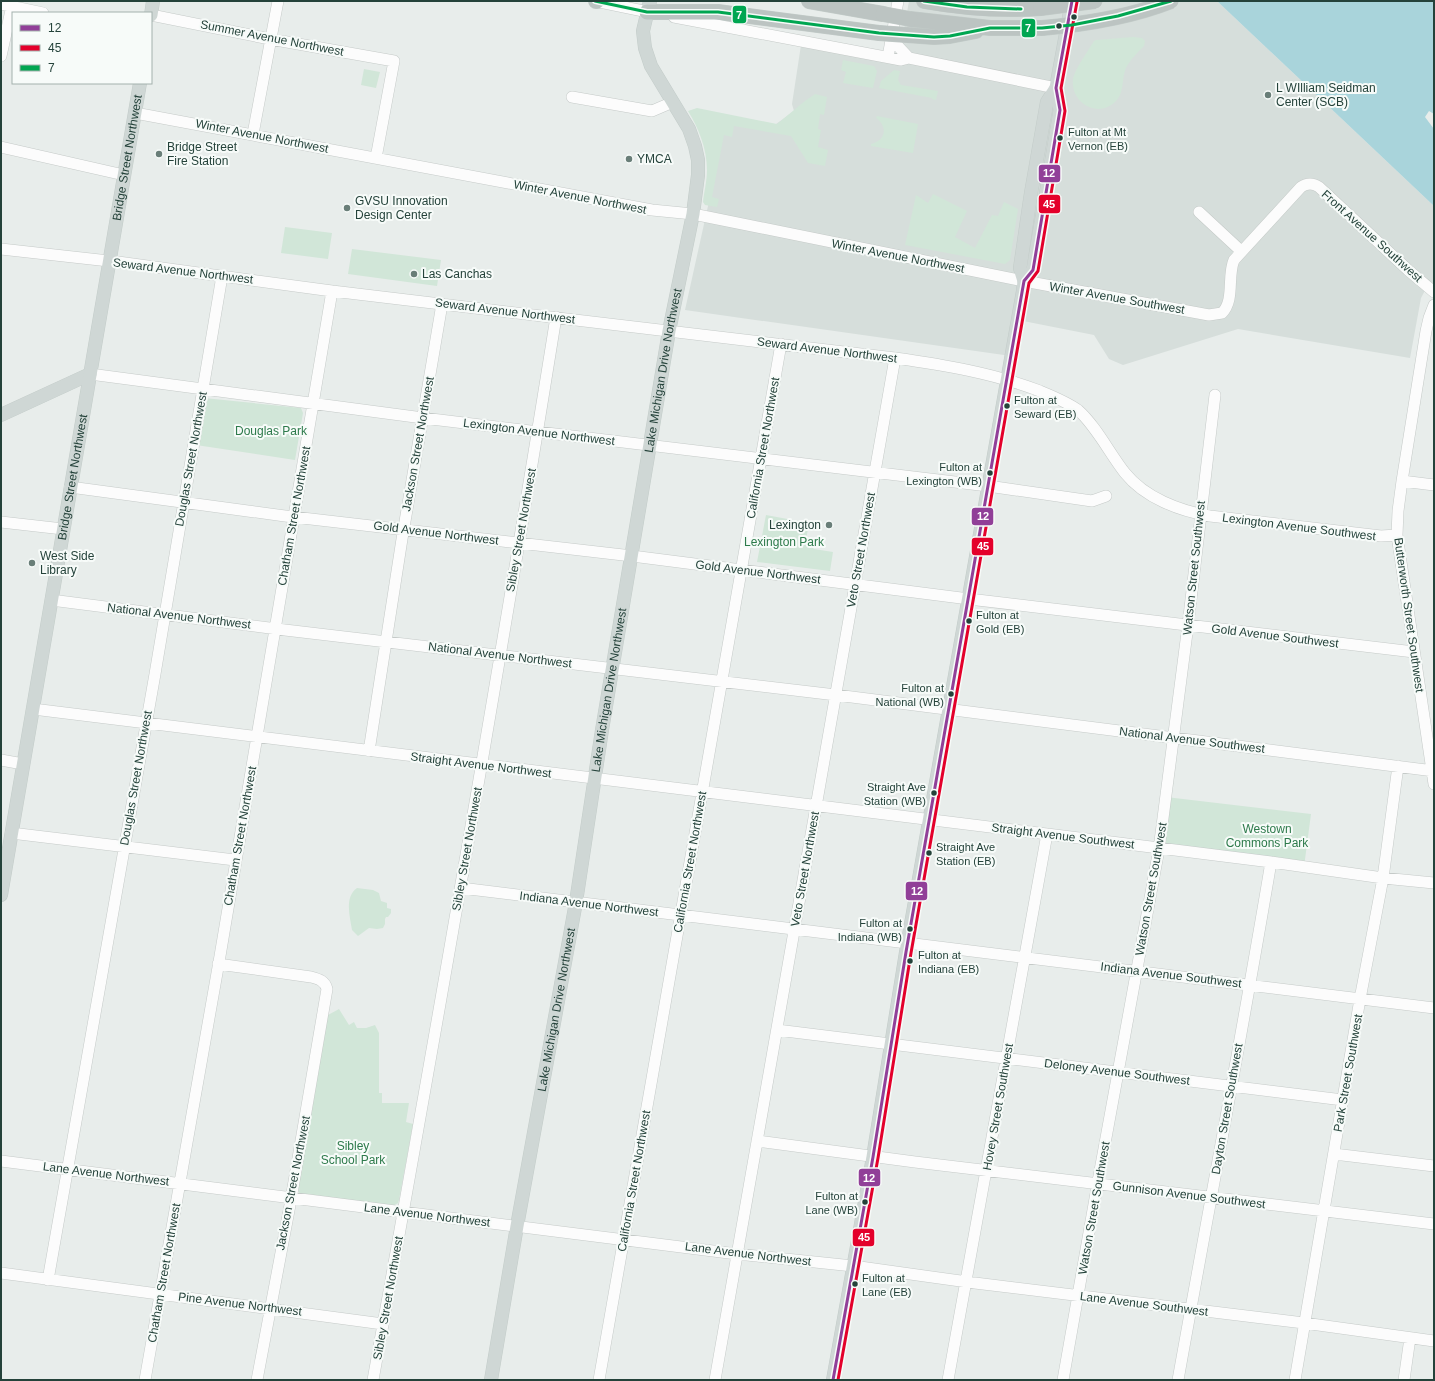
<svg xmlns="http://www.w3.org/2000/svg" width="1435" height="1381" font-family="Arial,sans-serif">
<rect width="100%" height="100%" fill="#e8edeb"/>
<!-- built -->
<path fill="#d6dedb" d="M 909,1 L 1217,1 L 1434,206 L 1434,284 L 1430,281 L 1421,298 L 1410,358 L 1238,329 L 1123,365 L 1109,359 L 1094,335 L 1018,320 L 1011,356 L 685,310 L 708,206 L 711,188 L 713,160 L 697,114 L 772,127 L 794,111 L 792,104 L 801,45 L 898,64 Z"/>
<!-- green -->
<path fill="#d1e6d8" d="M 1133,37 L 1142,38 L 1145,41 L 1144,46 C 1137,53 1130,60 1126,68 C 1121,80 1125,93 1115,102 C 1097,119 1070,102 1073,79 C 1075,69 1088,51 1094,41 L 1096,40 Z
M 843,60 L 874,66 L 877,71 L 873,88 L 843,83 L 846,72 L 841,70 Z
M 364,69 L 380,72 L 376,88 L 361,85 Z
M 894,70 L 900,71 L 898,80 L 901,85 L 938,91 L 936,100 L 932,99 L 932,98 L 879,88 L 881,81 Z
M 815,94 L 827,97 L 824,115 L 820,114 L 818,129 L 821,130 L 818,147 L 828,150 L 825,166 L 808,163 L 791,136 L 734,126 L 732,137 L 724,135 L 712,197 L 719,199 L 717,207 L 705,205 L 703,202 C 704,192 707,181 707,170 C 707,149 699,129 688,111 L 697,108 L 777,124 C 790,114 801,103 815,94 Z
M 877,116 L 918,124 L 913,153 L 871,146 L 871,144 C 886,141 888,126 876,118 Z
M 933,194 L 967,211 L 955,237 L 975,248 L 992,215 L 998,216 L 1004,202 L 1018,209 L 1010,260 L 1005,264 L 905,245 L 916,195 L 928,203 Z
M 285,227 L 332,233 L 328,259 L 281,253 Z
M 352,249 L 441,260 L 437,286 L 348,274 Z
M 204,398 L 301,408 L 303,413 L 295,460 L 196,445 Z
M 766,515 L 809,523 L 806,540 L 814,549 L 833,552 L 830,571 L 757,562 Z
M 1166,797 L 1311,814 L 1304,867 L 1159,849 Z
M 357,888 L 373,890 L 379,893 L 381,901 L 387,903 L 387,908 L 391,909 L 391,913 L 388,917 L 386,917 L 385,919 L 385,924 L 383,928 L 377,929 L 369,928 L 358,936 L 352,930 C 350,917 344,897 357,888 Z
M 339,1009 L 349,1025 L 354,1022 L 357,1028 L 366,1028 L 375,1025 L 379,1033 L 379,1093 L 382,1093 L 382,1103 L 409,1103 L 406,1122 L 413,1124 L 399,1200 L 398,1203 L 393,1206 L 299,1193 L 298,1185 L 328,1015 Z"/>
<!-- water -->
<path fill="#a9d4db" d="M 1217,1 L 1434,1 L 1434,114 L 1429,111 L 1425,117 L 1434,129 L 1434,206 Z"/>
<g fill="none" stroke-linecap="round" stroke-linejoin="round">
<!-- minor casing -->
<g stroke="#c5cac8" stroke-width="12">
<path id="minor" d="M 595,1 L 653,13
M 1,4 L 43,13
M 151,15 L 270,39 L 394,61 L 376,158
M 674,17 L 901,60 L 909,58 L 1056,88
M 893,34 L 895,43 L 909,58
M 1,56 L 13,1
M 888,57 L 898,1
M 572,97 L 652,111 L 673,102
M 135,113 L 652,210 L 693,214 L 1024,281 L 1209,315 L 1222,313 C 1235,300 1227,276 1234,260 L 1301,187 C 1307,183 1313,183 1319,187 L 1408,270 L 1434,292
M 253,134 L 278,1
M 1,147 L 124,175
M 1199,212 L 1241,251
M 1,249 L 118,262 L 332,291 L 895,358 C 944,365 993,373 1040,391 C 1052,396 1067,402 1078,410 C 1096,426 1110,454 1125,473 C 1145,498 1180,511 1210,516 L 1381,536 L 1397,535
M 1434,305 L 1429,318 L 1426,331 L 1402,481 L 1398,511 L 1397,535 L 1434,784
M 90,374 L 423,418 L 988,486 L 1092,501 L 1106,496
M 1402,481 L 1434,485
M 70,487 L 285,516 L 632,556 L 969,599 L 1414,652
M 1,522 L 63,529
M 51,600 L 285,630 L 836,695 L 1434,771
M 33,709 L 1047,834 L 1271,862 L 1383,878 L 1434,883
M 369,751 L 402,539 L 442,304
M 1,760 L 23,764
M 11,833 L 235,860
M 461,888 L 1434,1008
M 218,964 L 311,977 C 319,979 325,981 327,989 L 290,1205 L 257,1380
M 777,1030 L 1343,1100
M 757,1141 L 915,1162 L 1434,1224
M 1334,1154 L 1434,1166
M 1,1161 L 403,1212 L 737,1254 L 853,1266 L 975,1283 L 1304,1323 L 1434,1341
M 1,1273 L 383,1324
M 48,1280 L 155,674 L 222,276
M 145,1380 L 220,956 L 332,291
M 373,1380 C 437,1026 499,672 556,317
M 599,1380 L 781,344
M 715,1380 L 895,358
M 948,1380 L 1047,834
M 1063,1380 L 1099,1176 L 1159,849 L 1188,625 L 1215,395
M 1178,1380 C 1209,1207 1242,1035 1271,862
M 1295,1380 L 1360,999 L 1383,878 L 1398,766
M 1404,1380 L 1410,1338"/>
</g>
<!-- major casing -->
<g stroke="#c3ccc9" stroke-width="14">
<g id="major">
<path d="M 151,15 L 153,1"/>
<path d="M 1024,281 L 1020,268 L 1031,193 L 1047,102 L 1056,88"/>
<path d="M 1,415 L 90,374"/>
<path id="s1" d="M 1,895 L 140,83"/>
<path id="s2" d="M 491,1380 L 517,1226 L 576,902 L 602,730 L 669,331 L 693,214 L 698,175 L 698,160 L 695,146 L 689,129 L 651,66 L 645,48 L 643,31 L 650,1"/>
<path d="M 833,1380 L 873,1157 L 906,952 L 1023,291 L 1024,281 L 1033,270 L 1060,110 L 1056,88 L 1072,1"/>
</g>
</g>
<!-- highway casing -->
<g stroke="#c3ccc9" stroke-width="16">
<path id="highway" d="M 596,1 L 597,1
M 809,1 L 883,14
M 924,1 C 963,8 1001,11 1041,8
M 647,12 L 718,12 L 879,33
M 910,19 L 990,28 L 1042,28
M 907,35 L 934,37 L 950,36 L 976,31"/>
</g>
<!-- minor -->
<use href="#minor" stroke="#fcfcfc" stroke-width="11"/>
<!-- major -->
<use href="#major" stroke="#cfd7d5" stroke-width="13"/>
<!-- highway -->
<use href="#highway" stroke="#bcc4c2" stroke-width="15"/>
<!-- highway-bridge casing -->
<g stroke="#c3ccc9" stroke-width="16" stroke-linecap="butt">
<path id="highway-bridge" d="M 1041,8 L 1095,1
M 883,14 L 910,19
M 1042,28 C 1086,24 1131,17 1171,1
M 879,33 L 907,35"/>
</g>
<!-- highway-bridge -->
<use href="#highway-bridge" stroke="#bcc4c2" stroke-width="15"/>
<!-- bus-1 casing -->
<g stroke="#f7fbf9" stroke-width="6">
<path id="bus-1" d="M 833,1380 L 873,1157 L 906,952 L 1024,281 L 1033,270 L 1060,110 L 1056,88 L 1072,1"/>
</g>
<!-- bus-2 casing -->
<g stroke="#f7fbf9" stroke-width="6">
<path id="bus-2" d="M 838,1380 L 878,1158 L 911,953 L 1029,283 L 1038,271 L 1065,111 L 1061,88 L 1077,2"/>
</g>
<!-- bus-3 casing -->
<g stroke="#f7fbf9" stroke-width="6">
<path id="bus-3" d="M 595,1 L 647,12 L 718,12 L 879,33 L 934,37 L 950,36 L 990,28 L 1042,28 L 1072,25 L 1118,16 L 1171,1
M 924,1 L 967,7 L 1021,9"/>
</g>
<!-- bus-1 -->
<use href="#bus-1" stroke="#913f98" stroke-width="3"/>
<!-- bus-2 -->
<use href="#bus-2" stroke="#e4002b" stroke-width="3"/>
<!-- bus-3 -->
<use href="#bus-3" stroke="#00a651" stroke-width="3"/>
</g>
<!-- markers -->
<g fill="#24423a" stroke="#f7fbf9" stroke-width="1.5">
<circle cx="1074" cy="17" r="3.5"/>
<circle cx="1059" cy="26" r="3.5"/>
<circle cx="1060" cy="138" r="3.5"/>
<circle cx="1007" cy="406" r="3.5"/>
<circle cx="990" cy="473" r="3.5"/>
<circle cx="969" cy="621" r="3.5"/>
<circle cx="951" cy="694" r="3.5"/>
<circle cx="934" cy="793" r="3.5"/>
<circle cx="929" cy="853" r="3.5"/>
<circle cx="910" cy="929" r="3.5"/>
<circle cx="910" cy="961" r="3.5"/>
<circle cx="865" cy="1202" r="3.5"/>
<circle cx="855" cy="1284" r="3.5"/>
</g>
<g fill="#697e78" stroke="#f7fbf9" stroke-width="1.5">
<circle cx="1268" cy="95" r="4"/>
<circle cx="159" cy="154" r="4"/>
<circle cx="629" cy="159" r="4"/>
<circle cx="347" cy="208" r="4"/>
<circle cx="414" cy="274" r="4"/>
<circle cx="829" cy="525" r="4"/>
<circle cx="32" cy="563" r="4"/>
</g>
<g text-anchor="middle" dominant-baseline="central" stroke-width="4" stroke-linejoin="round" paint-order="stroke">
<!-- bus labels -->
<g font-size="11" fill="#24423a" stroke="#f7fbf9" text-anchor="start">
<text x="1068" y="132">Fulton at Mt<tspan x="1068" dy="14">Vernon (EB)</tspan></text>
<text x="1014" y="400">Fulton at<tspan x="1014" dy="14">Seward (EB)</tspan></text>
<text x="982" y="467" text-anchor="end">Fulton at<tspan x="982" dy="14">Lexington (WB)</tspan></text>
<text x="976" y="615">Fulton at<tspan x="976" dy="14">Gold (EB)</tspan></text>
<text x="944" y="688" text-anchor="end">Fulton at<tspan x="944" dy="14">National (WB)</tspan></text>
<text x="926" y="787" text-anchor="end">Straight Ave<tspan x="926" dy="14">Station (WB)</tspan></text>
<text x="936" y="847">Straight Ave<tspan x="936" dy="14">Station (EB)</tspan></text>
<text x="902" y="923" text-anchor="end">Fulton at<tspan x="902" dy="14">Indiana (WB)</tspan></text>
<text x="918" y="955">Fulton at<tspan x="918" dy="14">Indiana (EB)</tspan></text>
<text x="858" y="1196" text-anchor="end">Fulton at<tspan x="858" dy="14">Lane (WB)</tspan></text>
<text x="862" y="1278">Fulton at<tspan x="862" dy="14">Lane (EB)</tspan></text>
</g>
<!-- street labels -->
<g font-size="12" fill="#24423a" stroke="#f7fbf9">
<text transform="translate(272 38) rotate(11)">Summer Avenue Northwest</text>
<text transform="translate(262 136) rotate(11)">Winter Avenue Northwest</text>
<text stroke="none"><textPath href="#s1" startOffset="748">Bridge Street Northwest</textPath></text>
<text transform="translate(580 197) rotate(11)">Winter Avenue Northwest</text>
<text transform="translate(1372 236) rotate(42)">Front Avenue Southwest</text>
<text transform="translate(898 256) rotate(11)">Winter Avenue Northwest</text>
<text transform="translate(183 271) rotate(7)">Seward Avenue Northwest</text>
<text transform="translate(1117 298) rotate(10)">Winter Avenue Southwest</text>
<text transform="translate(505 311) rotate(7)">Seward Avenue Northwest</text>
<text transform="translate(827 350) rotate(7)">Seward Avenue Northwest</text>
<text stroke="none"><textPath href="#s2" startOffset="1024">Lake Michigan Drive Northwest</textPath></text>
<text transform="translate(539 432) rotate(7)">Lexington Avenue Northwest</text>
<text transform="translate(418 444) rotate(-80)">Jackson Street Northwest</text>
<text transform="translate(763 448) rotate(-80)">California Street Northwest</text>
<text transform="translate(191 459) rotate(-80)">Douglas Street Northwest</text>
<text stroke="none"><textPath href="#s1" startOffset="424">Bridge Street Northwest</textPath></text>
<text transform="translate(294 516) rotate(-80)">Chatham Street Northwest</text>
<text transform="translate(1299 527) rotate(7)">Lexington Avenue Southwest</text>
<text transform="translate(521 530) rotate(-80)">Sibley Street Northwest</text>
<text transform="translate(436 533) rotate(7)">Gold Avenue Northwest</text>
<text transform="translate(861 550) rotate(-80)">Veto Street Northwest</text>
<text transform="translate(1194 568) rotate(-84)">Watson Street Southwest</text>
<text transform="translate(758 572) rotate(7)">Gold Avenue Northwest</text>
<text transform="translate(1409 615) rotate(82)">Butterworth Street Southwest</text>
<text transform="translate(179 616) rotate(7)">National Avenue Northwest</text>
<text transform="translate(1275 636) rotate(7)">Gold Avenue Southwest</text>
<text transform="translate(500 655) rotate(7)">National Avenue Northwest</text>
<text stroke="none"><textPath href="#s2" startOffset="700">Lake Michigan Drive Northwest</textPath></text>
<text transform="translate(1192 740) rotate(7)">National Avenue Southwest</text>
<text transform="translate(481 765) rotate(7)">Straight Avenue Northwest</text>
<text transform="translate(136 778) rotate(-80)">Douglas Street Northwest</text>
<text transform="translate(240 836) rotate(-80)">Chatham Street Northwest</text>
<text transform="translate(1063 836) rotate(7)">Straight Avenue Southwest</text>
<text transform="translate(467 849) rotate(-80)">Sibley Street Northwest</text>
<text transform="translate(690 862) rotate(-80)">California Street Northwest</text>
<text transform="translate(805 869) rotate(-80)">Veto Street Northwest</text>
<text transform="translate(1151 889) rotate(-80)">Watson Street Southwest</text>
<text transform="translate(589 904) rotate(7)">Indiana Avenue Northwest</text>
<text transform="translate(1171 975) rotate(7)">Indiana Avenue Southwest</text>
<text stroke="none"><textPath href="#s2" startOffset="376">Lake Michigan Drive Northwest</textPath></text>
<text transform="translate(1117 1072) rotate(7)">Deloney Avenue Southwest</text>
<text transform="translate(1348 1073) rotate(-80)">Park Street Southwest</text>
<text transform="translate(998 1107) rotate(-80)">Hovey Street Southwest</text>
<text transform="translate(1227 1109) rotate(-80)">Dayton Street Southwest</text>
<text transform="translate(106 1174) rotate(7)">Lane Avenue Northwest</text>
<text transform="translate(634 1181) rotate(-80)">California Street Northwest</text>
<text transform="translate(293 1183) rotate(-79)">Jackson Street Northwest</text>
<text transform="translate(1189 1195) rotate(7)">Gunnison Avenue Southwest</text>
<text transform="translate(1094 1208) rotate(-80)">Watson Street Southwest</text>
<text transform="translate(427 1215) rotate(7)">Lane Avenue Northwest</text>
<text transform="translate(748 1254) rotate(7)">Lane Avenue Northwest</text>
<text transform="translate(164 1273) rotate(-80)">Chatham Street Northwest</text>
<text transform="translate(388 1298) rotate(-80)">Sibley Street Northwest</text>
<text transform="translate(240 1304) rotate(7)">Pine Avenue Northwest</text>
<text transform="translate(1144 1304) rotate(7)">Lane Avenue Southwest</text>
</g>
<!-- poi labels -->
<g font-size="12" fill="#24423a" stroke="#f7fbf9" text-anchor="start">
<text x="1276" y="88">L WIlliam Seidman<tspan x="1276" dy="14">Center (SCB)</tspan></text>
<text x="167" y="147">Bridge Street<tspan x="167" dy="14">Fire Station</tspan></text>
<text x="637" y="159">YMCA</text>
<text x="355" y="201">GVSU Innovation<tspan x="355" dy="14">Design Center</tspan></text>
<text x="422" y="274">Las Canchas</text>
<text x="821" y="525" text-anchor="end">Lexington</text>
<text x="40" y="556">West Side<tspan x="40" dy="14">Library</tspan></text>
</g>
<!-- park labels -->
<g font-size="12" fill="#2d7a4b" stroke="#f7fbf9">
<text x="271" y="431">Douglas Park</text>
<text x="784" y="542">Lexington Park</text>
<text x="1267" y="829">Westown<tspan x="1267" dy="14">Commons Park</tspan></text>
<text x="353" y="1146">Sibley<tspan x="353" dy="14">School Park</tspan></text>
</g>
</g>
<g stroke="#f7fbf9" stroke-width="1.5">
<rect x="732" y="5" width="15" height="19" rx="4" fill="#00a651"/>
<rect x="1021" y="18" width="15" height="20" rx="4" fill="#00a651"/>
<rect x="1038" y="164" width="23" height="19" rx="4" fill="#913f98"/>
<rect x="1038" y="194" width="23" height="20" rx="4" fill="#e4002b"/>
<rect x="971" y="507" width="23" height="19" rx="4" fill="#913f98"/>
<rect x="971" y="537" width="23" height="19" rx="4" fill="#e4002b"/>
<rect x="905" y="881" width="23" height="20" rx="4" fill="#913f98"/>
<rect x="858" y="1168" width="23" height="19" rx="4" fill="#913f98"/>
<rect x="852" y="1228" width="23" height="19" rx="4" fill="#e4002b"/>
</g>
<g font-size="11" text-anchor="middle" font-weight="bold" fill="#fff">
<text x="739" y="19">7</text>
<text x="1028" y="32">7</text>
<text x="1049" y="177">12</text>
<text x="1049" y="208">45</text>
<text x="983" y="520">12</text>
<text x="983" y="550">45</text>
<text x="917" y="895">12</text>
<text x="869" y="1182">12</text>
<text x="864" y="1241">45</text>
</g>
<!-- border -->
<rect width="1435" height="1381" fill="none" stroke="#24423a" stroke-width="4"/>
<!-- legend -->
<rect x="12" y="12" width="140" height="72" fill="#f7fbf9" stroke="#a3b1ad"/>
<rect x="20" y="25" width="20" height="6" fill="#913f98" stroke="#a3b1ad"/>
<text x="48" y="32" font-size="12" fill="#24423a">12</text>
<rect x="20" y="45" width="20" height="6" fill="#e4002b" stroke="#a3b1ad"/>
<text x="48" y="52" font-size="12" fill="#24423a">45</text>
<rect x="20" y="65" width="20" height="6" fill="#00a651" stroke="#a3b1ad"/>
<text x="48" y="72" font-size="12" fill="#24423a">7</text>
</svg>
